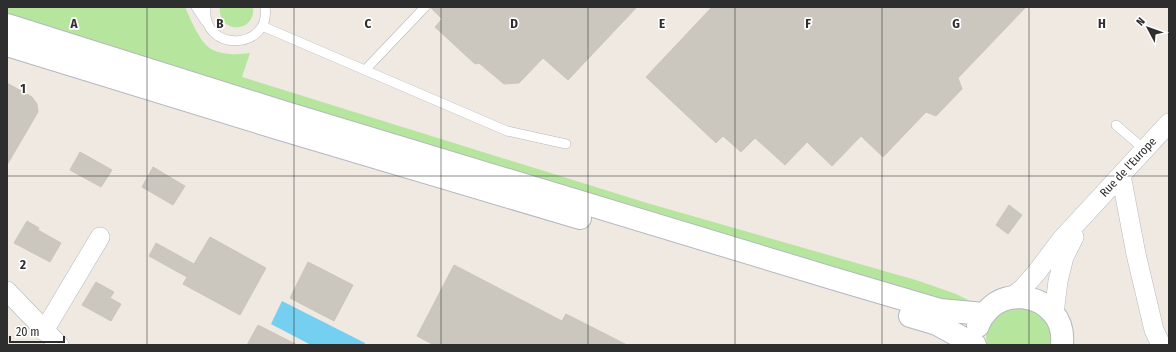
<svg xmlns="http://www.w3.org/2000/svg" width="1176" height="352" font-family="'Fira Sans Condensed',sans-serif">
<rect width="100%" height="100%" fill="#efe9e1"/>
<!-- green -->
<path fill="#b6e59e" d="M 7,7 L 185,7 C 191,20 199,41 211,49 C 221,55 239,55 250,53 L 242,77 L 647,203 L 919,281 L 956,294 L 972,302 L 953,304 L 7,21 Z
M 220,7 L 253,7 C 256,34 217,34 220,7 Z
M 1021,308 C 1043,312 1052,323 1052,345 L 987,345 C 982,322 1002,309 1021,308 Z"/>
<!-- water -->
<path fill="#75cff0" d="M 282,301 L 365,343 L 364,345 L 311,345 L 271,324 Z"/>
<!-- building -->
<path fill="#cbc7bf" stroke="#cbc5ba" d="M 431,7 L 637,7 L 568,80 L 543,58 L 519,83 L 504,84 L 479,63 L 475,64 L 435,27 L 442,19 L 431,8 Z
M 712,7 L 1026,7 L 958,78 L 962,89 L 936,116 L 926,112 L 883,157 L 861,136 L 832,166 L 807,142 L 785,165 L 755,138 L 741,152 L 723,136 L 716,143 L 646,77 Z
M 7,83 L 32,97 L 37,104 L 38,112 L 7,165 Z
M 80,152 L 112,170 L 101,187 L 70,170 Z
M 153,167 L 185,186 L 173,205 L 142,187 Z
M 1009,205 L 1022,215 L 1008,234 L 996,225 Z
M 27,221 L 39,228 L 38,230 L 61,243 L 50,262 L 14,243 Z
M 210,237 L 266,268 L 240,315 L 183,284 L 187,277 L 149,256 L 156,243 L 194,264 Z
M 308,262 L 353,285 L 334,321 L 290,298 Z
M 454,265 L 562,321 L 566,314 L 627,345 L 434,345 L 417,336 Z
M 96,282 L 114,292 L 110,298 L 121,304 L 111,321 L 82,305 Z
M 258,325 L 297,345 L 247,345 Z"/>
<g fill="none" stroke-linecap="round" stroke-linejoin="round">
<!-- lane casing -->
<g stroke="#b4b7c1" stroke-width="10">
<path id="lane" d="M 196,7 L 206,22
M 206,7 C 201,54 272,50 265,7
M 262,26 L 507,131 L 566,144
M 365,70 L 425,7
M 1116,125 L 1144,149"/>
</g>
<!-- street casing -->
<g stroke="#b4b7c1" stroke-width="20">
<path id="street" d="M 1121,175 L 1136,254 L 1154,330 L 1161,345
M 7,291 L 59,345
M 1012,297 L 1023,288 L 1037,272 L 1061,240 L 1169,123
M 1054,314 L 1058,281 L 1064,257 L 1074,237
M 44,331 L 100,237"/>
</g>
<!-- secondary casing -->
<g stroke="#b4b7c1" stroke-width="24">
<path id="secondary" d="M 7,25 L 283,112 L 835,279 L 940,310 L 984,314
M 7,45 L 277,128 L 580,218
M 910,316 L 937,324 L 975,345
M 978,326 C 980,319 985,313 990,308 C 1008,291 1038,295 1053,313 C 1061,322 1063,334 1062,345"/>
</g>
<!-- lane -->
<use href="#lane" stroke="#fff" stroke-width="9"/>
<!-- street -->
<use href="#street" stroke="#fff" stroke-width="19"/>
<!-- secondary -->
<use href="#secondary" stroke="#fff" stroke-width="22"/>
</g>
<!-- grid -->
<path fill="none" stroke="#2e2e2e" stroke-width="1" stroke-opacity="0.55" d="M 147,7 L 147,345M 294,7 L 294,345M 441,7 L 441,345M 588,7 L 588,345M 735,7 L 735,345M 882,7 L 882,345M 1029,7 L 1029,345M 7,176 L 1169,176"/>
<g text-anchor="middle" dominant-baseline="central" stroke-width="3.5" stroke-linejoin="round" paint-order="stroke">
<!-- street labels -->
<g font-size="12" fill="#2e2e2e" stroke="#fff">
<text transform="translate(1128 167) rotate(-47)">Rue de l'Europe</text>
</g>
</g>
<g font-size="13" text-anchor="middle" font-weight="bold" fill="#2e2e2e" stroke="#fff" stroke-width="3.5" stroke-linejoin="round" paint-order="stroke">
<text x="74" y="28">A</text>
<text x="220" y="28">B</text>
<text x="368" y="28">C</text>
<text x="514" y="28">D</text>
<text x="662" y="28">E</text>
<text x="808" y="28">F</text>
<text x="956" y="28">G</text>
<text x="1102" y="28">H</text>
<text x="23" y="93">1</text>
<text x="23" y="269">2</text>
</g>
<!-- border -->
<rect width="1176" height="352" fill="none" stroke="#2e2e2e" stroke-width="16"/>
<!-- north arrow -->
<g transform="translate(1148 28) rotate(311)" stroke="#ffffff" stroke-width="3" paint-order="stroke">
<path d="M0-3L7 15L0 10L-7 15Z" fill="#2e2e2e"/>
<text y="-6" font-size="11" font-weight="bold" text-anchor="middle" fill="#2e2e2e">N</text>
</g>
<!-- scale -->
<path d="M10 336v6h54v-6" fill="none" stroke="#2e2e2e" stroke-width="2"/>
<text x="16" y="336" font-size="12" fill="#2e2e2e" stroke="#ffffff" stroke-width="3" paint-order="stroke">20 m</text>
</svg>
